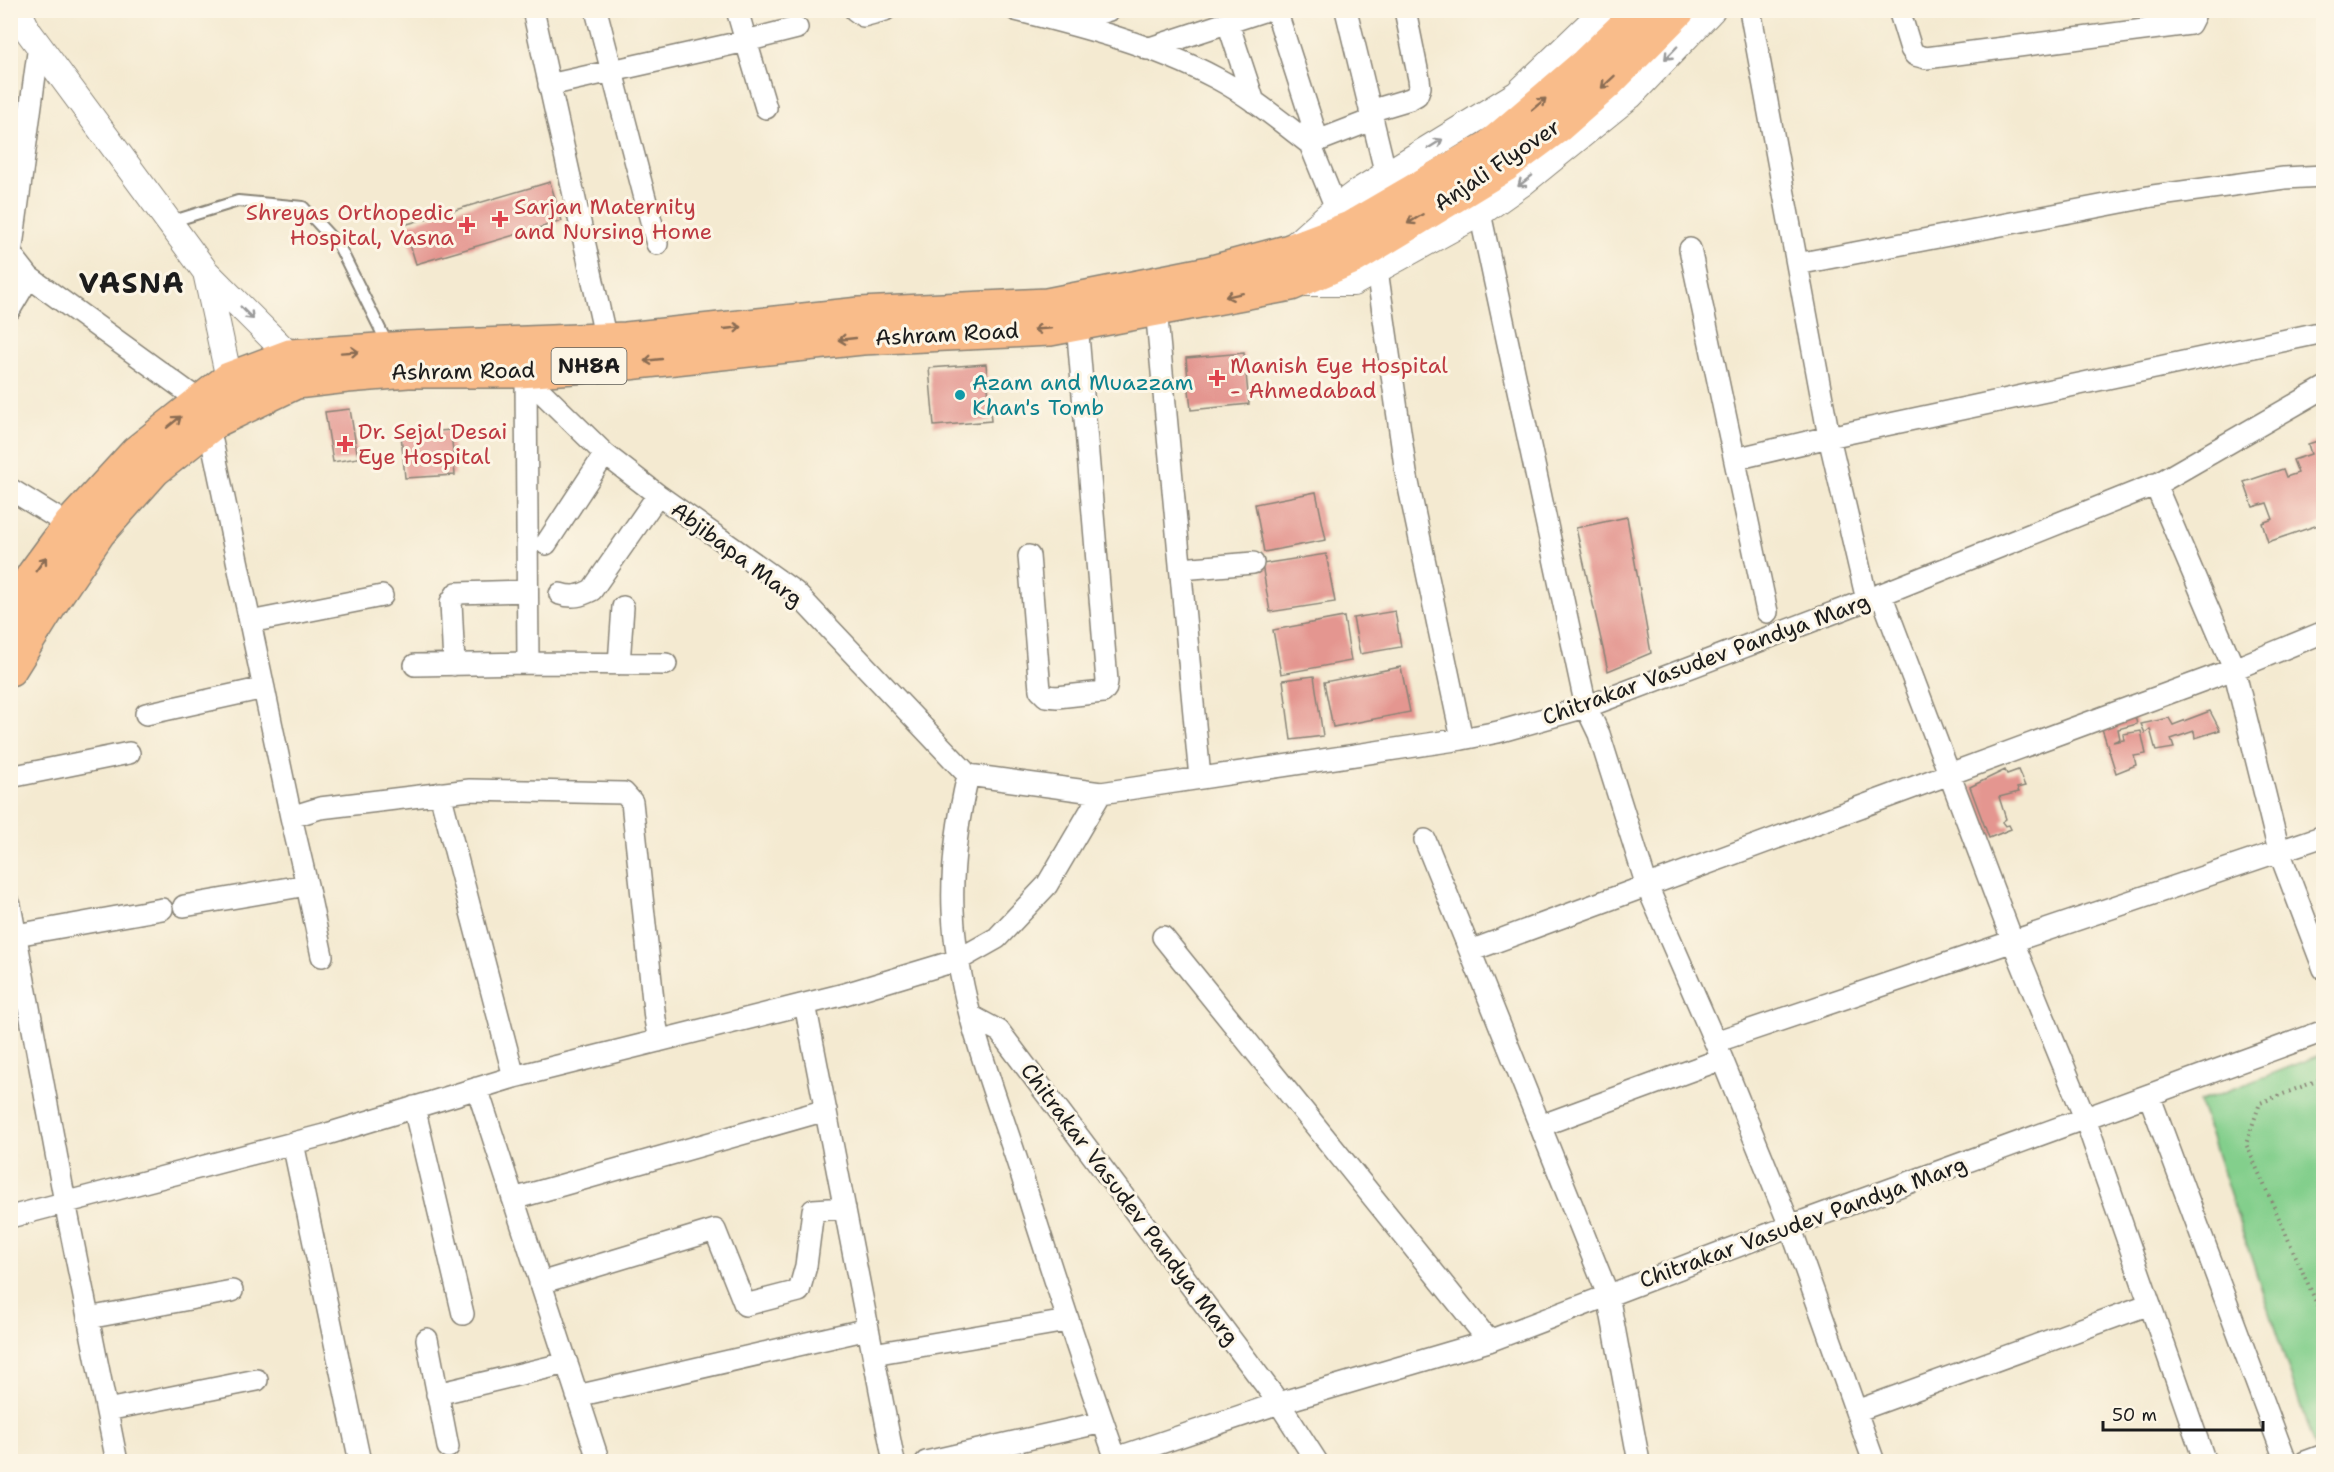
<svg xmlns="http://www.w3.org/2000/svg" width="2334" height="1472" font-family="'Shantell Sans',sans-serif">
<rect width="100%" height="100%" fill="#fcf5e5"/>
<filter id="ink" filterUnits="userSpaceOnUse"><feTurbulence type="fractalNoise" baseFrequency=".0167" numOctaves="2"/><feDisplacementMap in="SourceGraphic" scale="12" xChannelSelector="R" yChannelSelector="G"/><feConvolveMatrix kernelMatrix="1 2 1 2 8 2 1 2 1" color-interpolation-filters="sRGB"/></filter>
<filter id="wash" filterUnits="userSpaceOnUse"><feTurbulence type="fractalNoise" baseFrequency=".008" numOctaves="4" result="noise"/><feDisplacementMap in="SourceGraphic" scale="24" xChannelSelector="R" yChannelSelector="G"/><feGaussianBlur stdDeviation="1.35" result="paint"/><feColorMatrix in="noise" values="0 0 0 0 0 0 0 0 0 0 0 0 0 0 0 0 0 1.4 0 .05"/><feComposite in="paint" operator="in"/></filter>
<g filter="url(#wash)">
<rect width="100%" height="100%" fill="#f4ead1"/>
<!-- green -->
<path fill="#83cf8c" stroke="#507654" stroke-width="1.5" d="M 2323,1054 L 2323,1446 L 2315,1449 L 2199,1102 Z"/>
<g id="blocks">
<!-- building -->
<path fill="#e49690" d="M 550,182 L 562,221 L 416,264 L 404,225 Z
M 1244,353 L 1249,404 L 1191,410 L 1186,358 Z
M 986,364 L 991,421 L 934,426 L 929,368 Z
M 350,409 L 358,458 L 333,462 L 325,412 Z
M 451,430 L 455,475 L 405,478 L 401,434 Z
M 2324,439 L 2324,523 L 2268,542 L 2262,523 L 2273,519 L 2267,503 L 2253,507 L 2244,482 L 2283,469 L 2286,477 L 2298,473 L 2293,460 L 2311,454 L 2308,444 Z
M 1316,492 L 1326,540 L 1264,552 L 1255,504 Z
M 1627,517 L 1651,653 L 1608,671 L 1576,528 Z
M 1326,554 L 1335,602 L 1270,612 L 1262,564 Z
M 1395,611 L 1401,647 L 1360,654 L 1353,618 Z
M 1344,617 L 1351,661 L 1281,674 L 1273,630 Z
M 1401,667 L 1410,712 L 1333,727 L 1324,682 Z
M 1314,676 L 1323,736 L 1291,740 L 1283,680 Z
M 2210,711 L 2220,730 L 2195,738 L 2194,731 L 2171,739 L 2174,748 L 2156,751 L 2150,729 L 2145,733 L 2141,724 L 2169,718 L 2173,725 Z
M 2134,713 L 2137,724 L 2118,729 L 2120,739 L 2113,742 L 2124,740 L 2123,734 L 2141,731 L 2146,754 L 2134,756 L 2136,765 L 2116,773 L 2099,719 Z
M 2005,770 L 2007,774 L 2018,770 L 2025,786 L 2017,788 L 2019,792 L 1999,797 L 2006,819 L 2002,822 L 2005,826 L 2009,825 L 2011,829 L 1989,838 L 1970,787 Z"/>
</g>
</g>
<g filter="url(#ink)">
<use href="#blocks" fill-opacity="0" stroke="#888376" stroke-width="1.5"/>
<g fill="none" stroke-linecap="round" stroke-linejoin="round">
<!-- service casing -->
<g stroke="#888376" stroke-width="14">
<path id="service" d="M 170,222 L 238,201 L 303,207 L 339,246 L 388,345"/>
</g>
<!-- minor casing -->
<g stroke="#888376" stroke-width="24">
<path id="minor" d="M 533,10 L 606,340
M 596,10 L 657,244
M 855,10 L 863,16 L 885,10
M 1016,10 C 1084,27 1154,45 1216,78 C 1250,96 1280,121 1310,144 L 1372,120
M 1276,10 L 1318,141
M 1346,10 L 1386,175
M 1750,10 L 1797,264 L 2153,196 L 2284,178 L 2324,176
M 1899,10 L 1911,49 L 1915,55 L 1926,58 L 2190,24 L 2194,16 L 2192,10
M 1068,23 L 1109,10
M 1228,23 L 1254,102
M 39,45 L 11,254 L 29,277 L 200,401
M 1147,49 L 1266,10
M 549,85 L 746,41 L 737,10
M 766,108 L 746,41 L 797,28
M 1370,111 L 1410,99 L 1417,95 L 1420,87 L 1419,79 L 1405,10
M 1310,144 L 1336,208
M 1480,213 L 1586,707 L 1599,734 L 1647,886 L 1715,1042 L 1790,1226 L 1874,1462
M 1690,249 L 1767,612
M 1377,270 L 1406,473 L 1462,739
M 1156,308 L 1200,778
M 10,309 L 29,277
M 520,371 L 605,454 L 658,495 L 795,592 L 968,775
M 526,379 L 528,663 L 666,664
M 209,427 L 291,817 L 320,808 L 470,790 L 624,793 L 632,802 L 655,1019 L 659,1041
M 1735,459 L 1829,437 L 1797,264
M 2155,484 L 2234,669 L 2279,851 L 2324,969
M 10,489 L 80,532
M 546,544 L 605,454
M 1029,556 L 1040,690 L 1046,696 L 1057,697 L 1103,692 L 1106,688 L 1107,681 L 1077,323
M 1181,569 L 1253,563
M 560,594 C 573,598 580,596 592,590 L 658,495
M 1881,594 L 2013,942 L 2085,1118 L 2205,1462
M 1867,600 L 1829,437 L 2324,332
M 250,622 L 382,596
M 619,664 L 623,607
M 415,665 L 528,663
M 454,665 L 451,602 L 457,593 L 527,591
M 146,714 L 264,688
M 968,775 L 1101,793 L 1462,739 L 1498,732 L 1586,707 L 1867,600 L 2159,483 L 2324,388
M 968,775 C 958,819 951,864 953,910 C 956,998 994,1089 1021,1173 C 1051,1270 1083,1366 1117,1462
M 10,777 L 129,753
M 440,793 L 514,1077
M 1425,840 L 1470,951
M 307,885 L 322,956
M 10,905 L 65,1202 L 117,1462
M 184,906 L 307,885 L 291,817
M 16,935 L 162,909
M 1163,937 L 1489,1341
M 805,1004 L 894,1462
M 971,1016 L 999,1031 L 1279,1403 L 1317,1462
M 1715,1042 L 2324,836
M 477,1088 L 599,1462
M 2149,1095 L 2286,1462
M 414,1107 L 463,1314
M 1540,1126 L 1722,1059
M 293,1143 L 360,1462
M 513,1199 L 826,1110
M 10,1217 L 324,1135 L 514,1077 L 845,994 L 958,960 L 997,938 L 1047,885 L 1101,793
M 540,1283 L 715,1230 L 745,1305 L 799,1291 L 806,1266 L 813,1210 L 845,1208
M 88,1318 L 232,1291
M 427,1339 L 448,1447
M 873,1354 L 1067,1321
M 437,1394 L 567,1363
M 577,1396 L 868,1329
M 107,1410 L 257,1380
M 1856,1411 L 2150,1304
M 1116,1458 L 1279,1403 L 1489,1341 L 1790,1226 L 2324,1031
M 926,1462 L 1103,1422
M 1639,1462 L 1608,1295 L 1470,951 L 2234,669 L 2324,632
M 2305,1462 L 2324,1455"/>
</g>
<!-- tertiary casing -->
<g stroke="#888376" stroke-width="28">
<path id="tertiary" d="M 18,10 L 28,31 L 206,272 L 290,356 L 293,370
M 1296,244 L 1336,208 L 1359,191 L 1517,94 L 1604,10
M 206,272 L 229,379 L 235,394
M 1300,283 L 1353,283 L 1480,213 L 1524,182 L 1630,96 L 1712,10"/>
</g>
<!-- primary casing -->
<g stroke="#888376" stroke-width="36">
<path id="primary" d="M 10,614 L 34,574 L 70,525 L 137,452 L 229,379 L 290,356 L 407,348 L 626,339 L 860,314 L 1047,305 L 1209,273 L 1287,252 L 1350,228 L 1489,147 L 1586,64 L 1642,10
M 10,669 L 57,594 L 99,532 L 154,470 L 217,420 L 296,382 L 347,376 L 408,371 L 520,371 L 628,363 L 862,338 L 1050,329 L 1291,284 L 1354,257 L 1504,166 L 1558,126 L 1608,82 L 1679,10"/>
</g>
<!-- path -->
<path stroke="#888376" stroke-width="4" stroke-dasharray="1.5 4.5" stroke-linecap="butt" d="M 2324,1078 L 2260,1103 L 2246,1144 L 2324,1320"/>
<!-- service -->
<use href="#service" stroke="#fff" stroke-width="10"/>
<!-- minor -->
<use href="#minor" stroke="#fff" stroke-width="21"/>
<!-- tertiary -->
<use href="#tertiary" stroke="#fff" stroke-width="26"/>
<!-- primary -->
<use href="#primary" stroke="#f9bc8a" stroke-width="33"/>
</g>
<!-- one-way arrows -->
<defs><path id="oneway-shaft" d="M-6 0H5M1.5-3L5.5 0L1.5 3" fill="none" stroke-width="1.6" stroke-linecap="round" stroke-linejoin="round" transform="scale(1.5)"/></defs>
<g stroke="#999">
<use href="#oneway-shaft" transform="translate(1671 53) rotate(134)"/>
<use href="#oneway-shaft" transform="translate(1435 144) rotate(-32)"/>
<use href="#oneway-shaft" transform="translate(1525 181) rotate(142)"/>
<use href="#oneway-shaft" transform="translate(247 313) rotate(45)"/>
</g>
<g stroke="#8a6c53">
<use href="#oneway-shaft" transform="translate(1608 82) rotate(137)"/>
<use href="#oneway-shaft" transform="translate(1539 104) rotate(-40)"/>
<use href="#oneway-shaft" transform="translate(1415 219) rotate(148)"/>
<use href="#oneway-shaft" transform="translate(1234 295) rotate(168)"/>
<use href="#oneway-shaft" transform="translate(733 328) rotate(-6)"/>
<use href="#oneway-shaft" transform="translate(1042 329) rotate(176)"/>
<use href="#oneway-shaft" transform="translate(847 339) rotate(174)"/>
<use href="#oneway-shaft" transform="translate(350 352) rotate(-4)"/>
<use href="#oneway-shaft" transform="translate(653 360) rotate(174)"/>
<use href="#oneway-shaft" transform="translate(174 422) rotate(-39)"/>
<use href="#oneway-shaft" transform="translate(41 564) rotate(-54)"/>
</g>
</g>
<!-- markers -->
<g fill="#e0444e" stroke="#fcf5e5" stroke-width="2">
<path d="M497 210h6v6h6v6h-6v6h-6v-6h-6v-6h6z"/>
<path d="M464 216h6v6h6v6h-6v6h-6v-6h-6v-6h6z"/>
<path d="M1214 369h6v6h6v6h-6v6h-6v-6h-6v-6h6z"/>
<path d="M342 435h6v6h6v6h-6v6h-6v-6h-6v-6h6z"/>
</g>
<circle fill="#0f9aa8" stroke="#fcf5e5" stroke-width="2" cx="960" cy="395" r="6"/>
<g text-anchor="middle" dominant-baseline="central" stroke-width="6" stroke-linejoin="round" paint-order="stroke">
<!-- shield labels -->
<rect fill="#fcf5e5" stroke="#5f5d58" stroke-width="1.5" x="551.5" y="348" width="75" height="36" rx="4.5"/>
<g font-size="21" font-weight="bold" fill="#1c1c1c">
<text x="589" y="366">NH8A</text>
</g>
<!-- street labels -->
<g font-size="22" fill="#1c1c1c" stroke="#fcf5e5">
<text transform="translate(1497 165) rotate(-34)">Anjali Flyover</text>
<text transform="translate(947 334) rotate(-3)">Ashram Road</text>
<text transform="translate(463 371) rotate(-1)">Ashram Road</text>
<text transform="translate(737 554) rotate(37)">Abjibapa Marg</text>
<text transform="translate(1706 659) rotate(-20)">Chitrakar Vasudev Pandya Marg</text>
<text transform="translate(1130 1204) rotate(53)">Chitrakar Vasudev Pandya Marg</text>
<text transform="translate(1803 1222) rotate(-20)">Chitrakar Vasudev Pandya Marg</text>
</g>
<!-- health labels -->
<g font-size="22" fill="#be3a42" stroke="#fcf5e5" text-anchor="start">
<text x="514" y="206">Sarjan Maternity<tspan x="514" dy="25">and Nursing Home</tspan></text>
<text x="454" y="212" text-anchor="end">Shreyas Orthopedic<tspan x="454" dy="25">Hospital, Vasna</tspan></text>
<text x="1230" y="365">Manish Eye Hospital<tspan x="1230" dy="25">- Ahmedabad</tspan></text>
<text x="358" y="431">Dr. Sejal Desai<tspan x="358" dy="25">Eye Hospital</tspan></text>
</g>
<!-- culture labels -->
<g font-size="22" fill="#0d838f" stroke="#fcf5e5" text-anchor="start">
<text x="972" y="382">Azam and Muazzam<tspan x="972" dy="25">Khan's Tomb</tspan></text>
</g>
<!-- district labels -->
<g font-size="28" font-weight="bold" letter-spacing="1.5" fill="#1c1c1c" stroke="#fcf5e5">
<text x="132" y="283">VASNA</text>
</g>
</g>
<!-- margin -->
<rect width="2334" height="1472" fill="none" stroke="#fcf5e5" stroke-width="36"/>
<!-- scale -->
<path d="M2103 1421v9h160v-9" fill="none" stroke="#1c1c1c" stroke-width="3"/>
<text x="2112" y="1421" font-size="18" fill="#1c1c1c" stroke="#fcf5e5" stroke-width="4.5" paint-order="stroke">50 m</text>
</svg>
